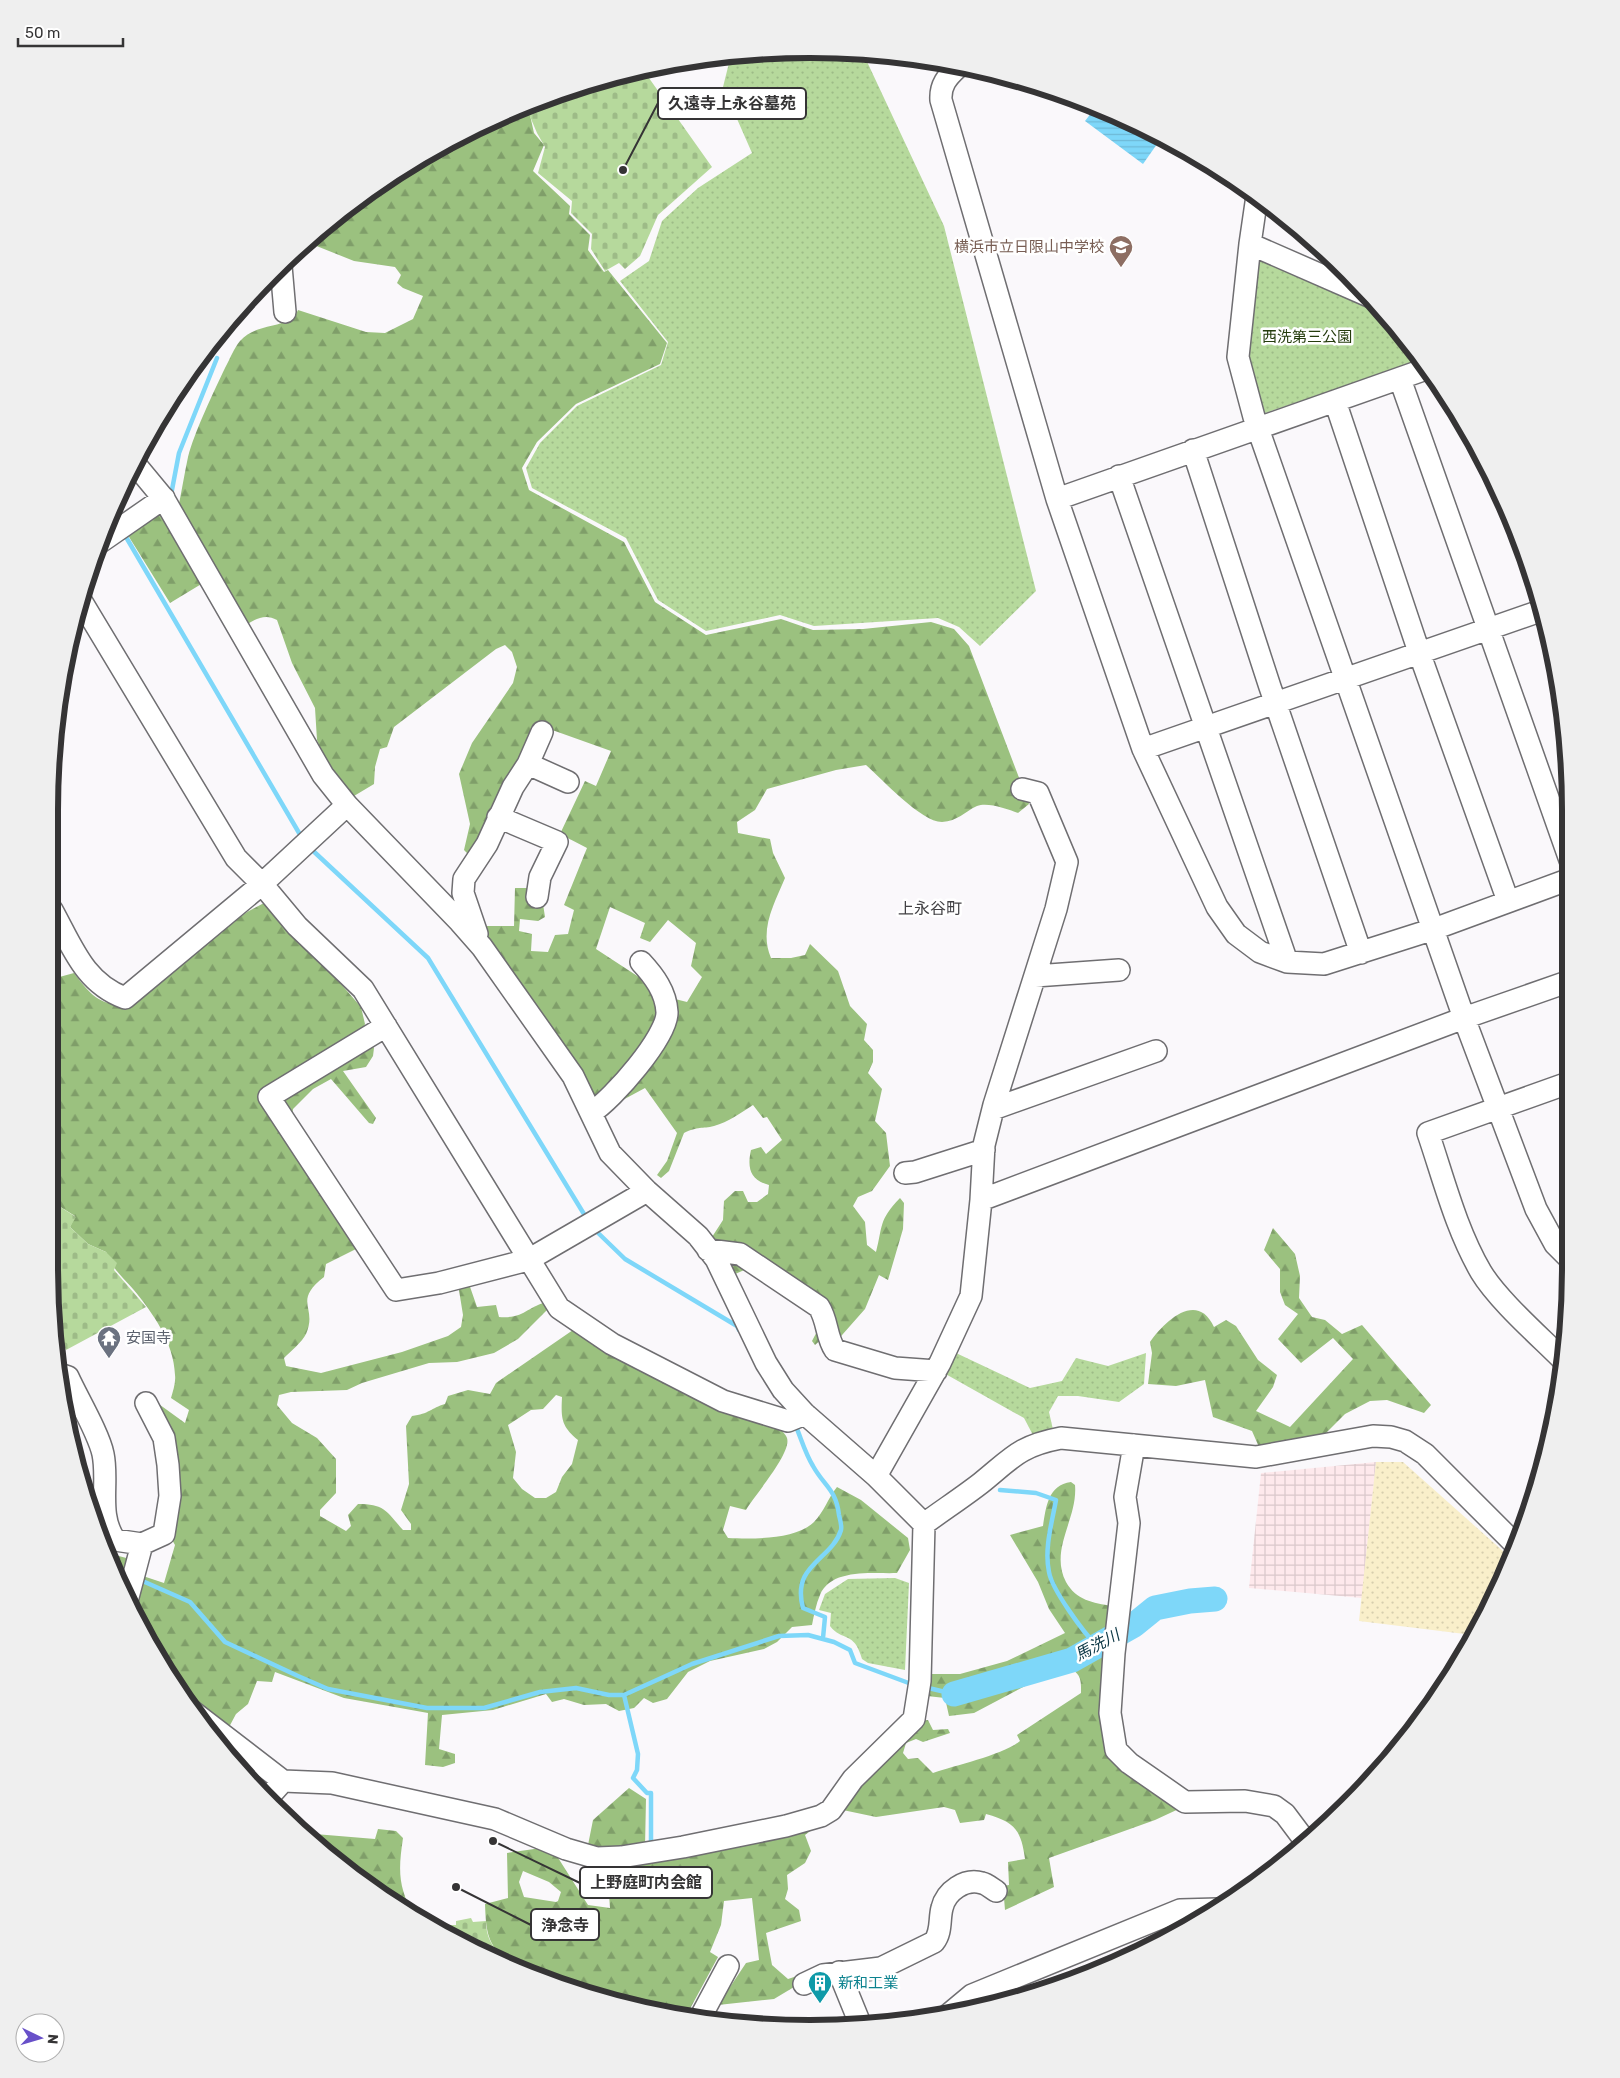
<svg xmlns="http://www.w3.org/2000/svg" width="1620" height="2078" font-family="Rubik,'Noto Sans JP',sans-serif">
<defs>
<pattern id="industrial-grid" width="8" height="8" patternUnits="userSpaceOnUse" patternTransform="scale(1.25)"><rect width="8" height="8" fill="#fee9ec"/><path d="M0 4h8M4 0v8" fill="none" stroke="#dac8cb"/></pattern>
<pattern id="grass-dots" width="8" height="8" patternUnits="userSpaceOnUse" patternTransform="scale(1.25)"><rect width="8" height="8" fill="#b6d99c"/><path d="M2 2h.1M6 6h.1" fill="none" stroke="#9dbb87" stroke-width="1.8" stroke-linecap="round"/></pattern>
<pattern id="forest-firs" width="22" height="20" patternUnits="userSpaceOnUse" patternTransform="scale(1.25)"><rect width="22" height="20" fill="#9bc17f"/><path d="M5 1l3.5 6h-7zM16 11l3.5 6h-7z" fill="#7f9e69"/></pattern>
<pattern id="sand-dots" width="8" height="8" patternUnits="userSpaceOnUse" patternTransform="scale(1.25)"><rect width="8" height="8" fill="#f9efca"/><path d="M2 2h.1M6 6h.1" fill="none" stroke="#d6ceae" stroke-width="1.8" stroke-linecap="round"/></pattern>
<pattern id="cemetery-stones" width="16" height="16" patternUnits="userSpaceOnUse" patternTransform="scale(1.25)"><rect width="16" height="16" fill="#b6d99c"/><path d="M2 7V4a2 2 0 0 1 4 0v3zM10 15v-3a2 2 0 0 1 4 0v3z" fill="#9dbb87"/></pattern>
<pattern id="water-rules" width="6" height="5" patternUnits="userSpaceOnUse" patternTransform="scale(1.25)"><rect width="6" height="5" fill="#7ed7f9"/><path d="M0 2.5h6" fill="none" stroke="#6eb9d6"/></pattern>
</defs>
<rect width="100%" height="100%" fill="#faf8fb"/>
<!-- industrial -->
<path fill="url(#industrial-grid)" d="M 1376,1462 L 1362,1598 L 1249,1588 L 1261,1473 Z"/>
<!-- grass -->
<path fill="url(#grass-dots)" d="M 862,51 L 944,226 L 1036,591 L 980,646 L 959,627 L 938,618 L 814,626 L 780,615 L 706,631 L 658,600 L 626,538 L 532,488 L 526,468 L 540,443 L 577,406 L 661,365 L 668,342 L 620,281 L 649,261 L 662,221 L 698,188 L 752,153 L 723,87 L 731,55 Z
M 1262,254 L 1380,306 L 1421,361 L 1265,413 L 1245,354 L 1257,257 Z
M 956,1353 L 1030,1388 L 1062,1381 L 1076,1358 L 1108,1366 L 1146,1353 L 1144,1384 L 1119,1402 L 1078,1396 L 1058,1396 L 1049,1412 L 1054,1434 L 1034,1437 L 1024,1418 L 942,1372 Z
M 895,1578 L 909,1583 L 905,1670 L 868,1663 L 862,1659 C 854,1630 842,1642 830,1626 L 831,1613 L 819,1610 L 825,1594 L 848,1579 Z"/>
<!-- forest -->
<path fill="url(#forest-firs)" fill-rule="evenodd" d="M 528,106 L 534,133 L 544,145 L 533,171 L 570,206 L 569,214 L 590,235 L 588,250 L 604,272 L 608,270 L 667,343 L 660,364 L 576,404 L 537,442 L 522,468 L 529,490 L 624,542 L 655,602 L 706,635 L 781,619 L 813,630 L 863,629 L 931,622 L 954,629 L 969,646 L 1029,804 L 1018,813 C 1007,809 988,802 977,806 C 964,812 958,821 942,822 C 921,822 882,779 866,765 L 836,770 L 767,789 L 755,810 L 737,822 L 738,833 L 770,839 L 773,853 L 785,878 C 774,904 759,930 771,958 L 791,958 L 805,955 L 810,944 L 838,971 L 850,1006 L 867,1024 L 864,1040 L 873,1050 L 873,1062 L 868,1073 L 882,1089 L 875,1121 L 886,1133 L 890,1166 L 872,1191 L 858,1197 L 853,1206 L 865,1222 L 867,1245 L 876,1252 C 883,1226 878,1221 900,1198 L 904,1203 L 903,1229 L 888,1280 L 879,1275 L 865,1309 L 835,1343 L 824,1337 L 815,1345 L 812,1341 L 822,1322 L 751,1267 L 733,1275 L 712,1237 L 723,1220 L 724,1201 L 735,1191 L 743,1191 L 748,1202 L 757,1202 L 768,1194 L 769,1185 C 750,1180 747,1168 751,1150 L 761,1147 L 766,1154 L 782,1140 L 767,1117 L 763,1118 L 753,1105 C 741,1113 728,1122 714,1126 C 702,1129 698,1126 684,1133 L 669,1171 L 661,1178 L 657,1175 L 667,1161 L 677,1133 L 645,1088 L 619,1102 L 595,1101 L 496,952 L 482,926 L 514,926 L 515,888 L 528,888 L 529,902 L 543,904 L 545,917 L 538,921 L 520,919 L 519,931 L 532,934 L 531,951 L 548,952 L 555,935 L 568,934 L 574,910 L 564,905 L 587,848 L 560,834 L 585,781 L 596,786 L 611,751 L 541,726 L 519,768 L 492,805 L 484,829 L 471,857 L 464,850 L 470,824 L 459,774 L 472,743 L 513,683 L 517,667 L 512,652 L 505,645 L 496,649 L 394,727 L 387,747 L 380,749 L 375,767 L 374,784 L 354,796 L 344,788 L 326,763 L 317,740 L 315,708 L 292,663 L 277,620 C 265,613 255,619 245,626 L 177,514 C 181,495 184,476 188,457 C 194,433 214,391 225,368 C 230,359 234,348 240,341 C 258,321 290,330 298,310 L 366,332 L 385,333 L 413,319 L 423,296 L 403,288 L 397,283 L 401,275 L 395,267 L 354,261 L 309,243 L 303,243 L 429,151 ZM 610,907 L 645,923 L 640,938 L 650,942 L 668,920 L 696,943 L 691,966 L 702,977 L 687,1002 L 671,998 L 596,949 Z
M 159,511 L 203,583 L 170,603 L 126,532 Z
M 264,903 L 274,907 L 361,1007 L 365,1024 L 362,1031 L 374,1048 L 373,1056 L 366,1067 L 343,1071 L 376,1118 L 373,1124 L 369,1123 L 331,1079 L 313,1089 L 293,1109 L 289,1139 L 360,1247 L 326,1264 L 324,1277 C 292,1302 318,1307 306,1334 C 302,1342 291,1351 284,1358 L 286,1366 L 321,1373 L 402,1352 L 448,1336 L 461,1327 L 463,1315 L 458,1284 L 468,1281 L 477,1307 L 496,1305 L 499,1317 C 525,1319 527,1306 548,1302 L 550,1307 L 518,1339 L 494,1353 L 457,1362 L 429,1363 L 362,1383 L 347,1390 L 291,1392 L 279,1395 L 277,1405 L 292,1423 L 317,1438 L 336,1459 L 336,1493 L 320,1510 L 320,1516 L 346,1531 L 351,1526 L 348,1515 L 358,1504 C 385,1504 386,1511 403,1530 L 411,1530 L 411,1524 L 401,1510 L 409,1484 L 406,1426 L 412,1416 C 429,1414 431,1408 445,1404 L 448,1396 L 468,1390 L 490,1394 L 496,1383 L 573,1330 L 611,1351 L 780,1428 C 782,1431 786,1435 787,1438 C 792,1453 754,1496 746,1510 L 730,1506 L 723,1530 L 728,1538 C 752,1539 796,1540 814,1522 C 824,1512 828,1498 837,1487 L 861,1500 L 908,1538 L 910,1550 L 897,1573 C 873,1574 831,1568 820,1595 C 816,1604 814,1615 812,1625 L 792,1627 L 777,1642 L 764,1649 L 710,1661 L 688,1672 L 667,1699 L 653,1703 L 644,1698 L 634,1708 L 619,1711 L 606,1704 L 584,1705 L 564,1699 L 552,1702 L 546,1694 L 493,1710 L 442,1715 L 439,1749 L 455,1754 L 455,1763 L 443,1767 L 425,1765 L 428,1713 L 344,1698 L 275,1672 L 272,1682 L 257,1681 L 248,1704 L 236,1714 L 228,1729 L 182,1696 L 151,1649 L 131,1608 L 143,1576 L 164,1583 L 175,1545 L 171,1538 L 156,1402 L 185,1423 L 189,1410 L 171,1398 C 173,1391 176,1382 175,1375 C 174,1343 153,1313 133,1289 C 119,1273 115,1272 106,1252 L 88,1244 L 70,1227 L 75,1216 L 54,1203 L 52,979 L 74,973 C 88,991 98,1006 123,1004 L 247,912 ZM 556,1395 L 562,1397 C 561,1418 561,1426 578,1440 L 572,1464 L 562,1477 L 556,1492 L 546,1498 L 535,1498 L 522,1489 L 513,1478 L 516,1452 L 508,1425 L 531,1410 L 543,1409 Z
M 1273,1228 L 1295,1254 L 1300,1276 L 1299,1298 L 1312,1317 L 1325,1320 L 1342,1334 L 1362,1325 L 1431,1405 L 1424,1413 L 1387,1400 L 1370,1401 L 1345,1414 L 1320,1439 L 1259,1447 L 1252,1431 L 1213,1417 L 1205,1380 L 1176,1386 L 1148,1384 L 1152,1353 L 1150,1342 C 1164,1322 1197,1290 1214,1327 L 1226,1320 L 1236,1326 L 1258,1360 L 1277,1375 L 1273,1387 L 1256,1411 L 1290,1427 L 1353,1359 L 1333,1338 L 1301,1363 L 1278,1339 L 1298,1314 L 1285,1305 L 1280,1292 L 1280,1269 L 1264,1250 Z
M 1071,1482 L 1075,1485 C 1078,1519 1049,1549 1066,1582 C 1076,1600 1093,1603 1112,1606 L 1105,1729 L 1183,1807 L 1155,1820 L 1049,1858 L 1054,1887 L 1005,1910 L 1003,1886 L 1009,1885 L 1008,1862 L 1025,1859 C 1021,1830 1015,1822 986,1814 L 984,1820 L 960,1823 L 955,1810 L 944,1807 L 876,1817 L 838,1809 L 921,1721 L 928,1720 L 933,1730 L 948,1729 L 950,1733 L 923,1742 L 916,1739 L 906,1743 L 903,1753 L 908,1759 L 918,1758 L 933,1773 C 956,1765 1003,1755 1020,1741 L 1017,1735 L 1081,1693 C 1081,1684 1082,1676 1073,1670 L 1027,1685 L 974,1713 L 949,1716 L 945,1698 L 927,1696 L 928,1674 L 960,1674 L 1007,1661 L 1065,1633 L 1049,1609 L 1038,1582 L 1010,1535 L 1043,1526 C 1046,1507 1048,1485 1071,1482 Z
M 104,1552 L 130,1559 L 126,1579 L 115,1576 Z
M 629,1788 L 646,1799 L 645,1847 L 587,1850 L 593,1820 Z
M 378,1829 L 396,1831 L 403,1838 C 398,1872 398,1887 415,1918 L 347,1872 L 303,1833 L 375,1839 Z
M 813,1829 L 805,1835 L 811,1851 L 805,1863 L 787,1875 L 788,1889 L 785,1899 L 799,1910 L 801,1921 L 766,1933 L 772,1965 L 788,1979 L 803,1974 L 804,1981 L 774,1999 L 718,2005 L 746,1963 L 759,1960 L 752,1898 L 724,1901 L 721,1925 L 710,1952 L 718,1957 L 685,2018 C 622,2005 559,1991 502,1963 L 503,1957 C 486,1942 486,1926 485,1904 L 508,1898 L 507,1853 L 541,1848 L 555,1853 L 588,1905 L 610,1908 L 607,1867 ZM 523,1871 L 549,1882 L 561,1892 L 558,1901 L 556,1902 L 524,1897 L 519,1882 Z"/>
<!-- sand -->
<path fill="url(#sand-dots)" d="M 1376,1462 L 1403,1462 L 1513,1560 L 1473,1635 L 1359,1621 Z"/>
<!-- cemetery -->
<path fill="url(#cemetery-stones)" d="M 644,71 L 712,167 L 658,215 L 640,256 L 625,269 L 619,263 L 605,271 L 591,249 L 592,234 L 571,213 L 572,201 L 538,173 L 545,147 L 537,133 L 526,107 L 565,89 Z
M 54,1203 L 76,1217 L 70,1227 L 88,1244 L 106,1252 L 117,1263 L 114,1270 L 146,1307 L 66,1350 L 55,1325 Z
M 471,1918 L 473,1922 L 486,1921 C 486,1937 492,1947 503,1957 L 502,1963 L 451,1938 L 448,1925 L 456,1925 L 456,1921 Z"/>
<!-- water -->
<path fill="url(#water-rules)" d="M 1095,108 L 1146,127 L 1162,137 L 1143,164 L 1085,121 Z"/>
<g fill="none" stroke-linecap="round" stroke-linejoin="round">
<!-- stream -->
<path stroke="#7ed7f9" stroke-width="4.5" d="M 171,495 L 179,453 L 217,358
M 126,537 L 302,838
M 92,558 L 104,550
M 310,848 L 428,958 L 587,1219
M 593,1228 L 625,1259 L 737,1326 L 739,1330
M 795,1424 C 801,1438 805,1453 813,1466 C 824,1486 836,1489 839,1515 C 840,1519 842,1526 841,1530 C 832,1560 791,1564 803,1608 L 825,1617 L 823,1638
M 1000,1490 L 1036,1493 L 1056,1500 C 1052,1522 1044,1549 1049,1572 C 1052,1590 1084,1633 1097,1646
M 112,1571 L 128,1576
M 138,1579 L 190,1602 L 225,1642 L 298,1676 L 328,1689 L 427,1708 L 484,1708 L 540,1692 L 576,1688 L 609,1695 L 624,1695 L 692,1664 L 779,1636 L 808,1635 L 834,1642 L 850,1650 L 855,1663 L 914,1685
M 924,1687 L 954,1694
M 624,1695 L 638,1754 L 637,1770 L 633,1778 L 647,1793 L 651,1793 L 651,1843"/>
<!-- river -->
<path stroke="#7ed7f9" stroke-width="25" d="M 954,1694 L 1072,1660 L 1134,1625 L 1155,1608 L 1190,1601 L 1215,1599"/>
<!-- minor casing -->
<g stroke="#6f6e71" stroke-width="24">
<path id="minor" d="M 958,67 C 947,77 940,85 941,100 L 1057,499 L 1143,749 L 1217,907 L 1236,934 L 1260,952 L 1287,962 L 1324,964 L 1434,929 L 1570,879
M 1257,196 L 1250,244 L 1238,357 L 1254,417 L 1464,1018 L 1536,1209 L 1555,1244 L 1571,1260
M 1250,244 L 1371,297
M 281,266 L 285,312
M 1400,379 L 1570,860
M 1335,401 L 1419,652 L 1508,901
M 1193,450 L 1270,687 L 1361,953
M 135,464 L 164,499 L 323,775 L 347,805 L 460,922 L 482,947 L 573,1076 L 610,1153 L 647,1191 L 698,1236 L 716,1259 L 766,1363 L 783,1390 L 805,1414 L 876,1476 L 924,1524 L 920,1681 L 914,1719 L 853,1779 L 831,1810 L 821,1816 L 786,1826 L 683,1847 L 621,1857 L 597,1858 L 566,1849 L 495,1819 L 332,1783 L 283,1781 L 192,1711
M 1119,476 L 1287,962
M 1057,499 L 1426,369
M 99,543 L 164,498
M 80,599 L 236,858 L 262,884 L 297,926 L 363,989 L 559,1308 L 612,1344 L 723,1401 L 788,1421 L 805,1414
M 1143,749 L 1543,610
M 528,764 L 568,782
M 498,817 L 557,842 L 540,877 L 537,897
M 52,910 C 72,946 84,983 125,998 L 262,884 L 347,805
M 477,934 L 463,893 L 464,879 L 487,844 L 513,787 L 528,764 L 542,732
M 1035,976 L 1119,970
M 386,1026 L 269,1097 L 396,1290 L 439,1283 L 528,1260 L 647,1191
M 993,1109 L 1156,1051
M 592,1112 C 612,1100 668,1036 667,1012 C 666,992 654,976 641,962
M 905,1173 L 915,1172 L 984,1150
M 981,1200 L 1464,1018 L 1570,981
M 708,1250 L 740,1254 L 819,1307 C 828,1321 826,1337 835,1350 L 895,1368 L 936,1371
M 1562,1359 C 1538,1335 1498,1300 1481,1272 C 1456,1229 1444,1180 1428,1133 L 1571,1082
M 56,1373 L 68,1377 C 77,1397 99,1434 103,1454 C 109,1482 97,1515 115,1540 L 142,1544
M 1134,1445 L 1125,1497 L 1129,1523 L 1114,1653 L 1110,1713 L 1116,1750 L 1129,1763 L 1185,1802 L 1245,1801 L 1274,1806 L 1285,1814 L 1300,1834 L 1310,1840
M 876,1476 L 940,1363 L 971,1296 L 981,1200 L 984,1145 L 994,1105 L 1056,909 L 1067,862 L 1038,793 L 1022,789
M 924,1524 C 943,1510 963,1497 981,1483 C 1012,1458 1019,1446 1061,1438 L 1256,1457 L 1373,1436 L 1391,1437 L 1405,1441 L 1425,1454 L 1517,1546
M 127,1601 L 142,1544 L 164,1534 L 170,1496 L 168,1465 L 164,1438 L 146,1403
M 266,1800 L 283,1781
M 839,1972 L 861,2026
M 804,1984 L 823,1975 L 881,1968 L 934,1942 C 942,1932 939,1919 942,1908 C 946,1891 965,1878 982,1883 C 987,1884 991,1888 996,1891
M 948,2015 L 972,1995 L 1180,1910 L 1218,1909
M 699,2020 L 728,1966"/>
</g>
<!-- minor -->
<use href="#minor" stroke="#fff" stroke-width="21"/>
</g>
<!-- icons -->
<defs>
<g id="school-pin" transform="scale(1.25)"><path d="M0 17L-7.5 6A9.5 9.5 0 1 1 7.5 6Z" fill="#8d6e63" stroke="#fff"/><path d="M0-5L7-2L0 1L-7-2ZM-4 1L0 2.5L4 1V4Q0 6-4 4Z" fill="#fff"/></g>
<g id="temple-pin" transform="scale(1.25)"><path d="M0 17L-7.5 6A9.5 9.5 0 1 1 7.5 6Z" fill="#6b7280" stroke="#fff"/><path d="M0-6L5-2H3V0L6.5 2.5H4V6H1.5V3h-3V6H-4V2.5H-6.5L-3 0V-2H-5Z" fill="#fff"/></g>
<g id="building-pin" transform="scale(1.25)"><path d="M0 17L-7.5 6A9.5 9.5 0 1 1 7.5 6Z" fill="#0f9aa8" stroke="#fff"/><path d="M-4-6H4V6H1V3H-1V6H-4ZM-2.5-4.3h1.7v1.8h-1.7ZM.8-4.3h1.7v1.8H.8ZM-2.5-1h1.7V.8h-1.7ZM.8-1h1.7V.8H.8Z" fill="#fff"/></g>
</defs>
<g fill-rule="evenodd">
<use href="#school-pin" x="1121" y="247"/>
<use href="#temple-pin" x="109" y="1338"/>
<use href="#building-pin" x="820" y="1983"/>
</g>
<g text-anchor="middle" dominant-baseline="central" stroke-width="5" stroke-linejoin="round" paint-order="stroke">
<!-- education labels -->
<g font-size="15" fill="#785e54" stroke="#fff" text-anchor="end">
<text x="1104" y="247">横浜市立日限山中学校</text>
</g>
<!-- park labels -->
<g font-size="15" fill="#253c0d" stroke="#fff">
<text x="1307" y="337">西洗第三公園</text>
</g>
<!-- worship labels -->
<g font-size="15" fill="#5b616d" stroke="#fff" text-anchor="start">
<text x="126" y="1338">安国寺</text>
</g>
<!-- culture labels -->
<g font-size="15" fill="#0d838f" stroke="#fff" text-anchor="start">
<text x="838" y="1983">新和工業</text>
</g>
<!-- neighbourhood labels -->
<g font-size="16" fill="#434245" stroke="#fff">
<text x="930" y="908">上永谷町</text>
</g>
<!-- water labels -->
<g font-size="16" font-style="italic" fill="#0b3644" stroke="#fff">
<text transform="translate(1097 1645) rotate(-28)">馬洗川</text>
</g>
</g>
<!-- crop -->
<path d="M0 0H1620V2078H0ZM810 58H810A752 752 0 0 1 1562 810V1268A752 752 0 0 1 810 2020H810A752 752 0 0 1 58 1268V810A752 752 0 0 1 810 58Z" fill="#efefef" fill-rule="evenodd"/>
<path fill="none" stroke="#353435" stroke-width="6" d="M810 58H810A752 752 0 0 1 1562 810V1268A752 752 0 0 1 810 2020H810A752 752 0 0 1 58 1268V810A752 752 0 0 1 810 58Z"/>
<!-- callouts -->
<path fill="none" stroke="#353435" stroke-width="2" d="M623 170L658 103M493 1841L580 1883M456 1887L531 1925"/>
<g fill="#353435" stroke="#fff" stroke-width="2">
<circle cx="623" cy="170" r="5"/>
<circle cx="493" cy="1841" r="5"/>
<circle cx="456" cy="1887" r="5"/>
</g>
<g fill="#fff" stroke="#353435" stroke-width="2">
<rect x="658" y="88" width="148" height="31" rx="5"/>
<rect x="580" y="1867" width="132" height="31" rx="5"/>
<rect x="531" y="1909" width="68" height="31" rx="5"/>
</g>
<g font-size="16" text-anchor="middle" font-weight="bold" fill="#353435">
<text x="732" y="109">久遠寺上永谷墓苑</text>
<text x="646" y="1888">上野庭町内会館</text>
<text x="565" y="1931">浄念寺</text>
</g>
<!-- north arrow -->
<g transform="translate(40 2038) rotate(95)"><circle r="24" fill="#ffffff" stroke="#aeaeae"/>
<path d="M0-4L9 19L0 12L-9 19Z" fill="#6850c9"/>
<text y="-8" font-size="14" font-weight="bold" text-anchor="middle" fill="#353435">N</text>
</g>
<!-- scale -->
<path d="M18 38v8h105v-8" fill="none" stroke="#353435" stroke-width="2.5"/>
<text x="25" y="38" font-size="15" fill="#353435" stroke="#ffffff" stroke-width="4" paint-order="stroke">50 m</text>
</svg>
